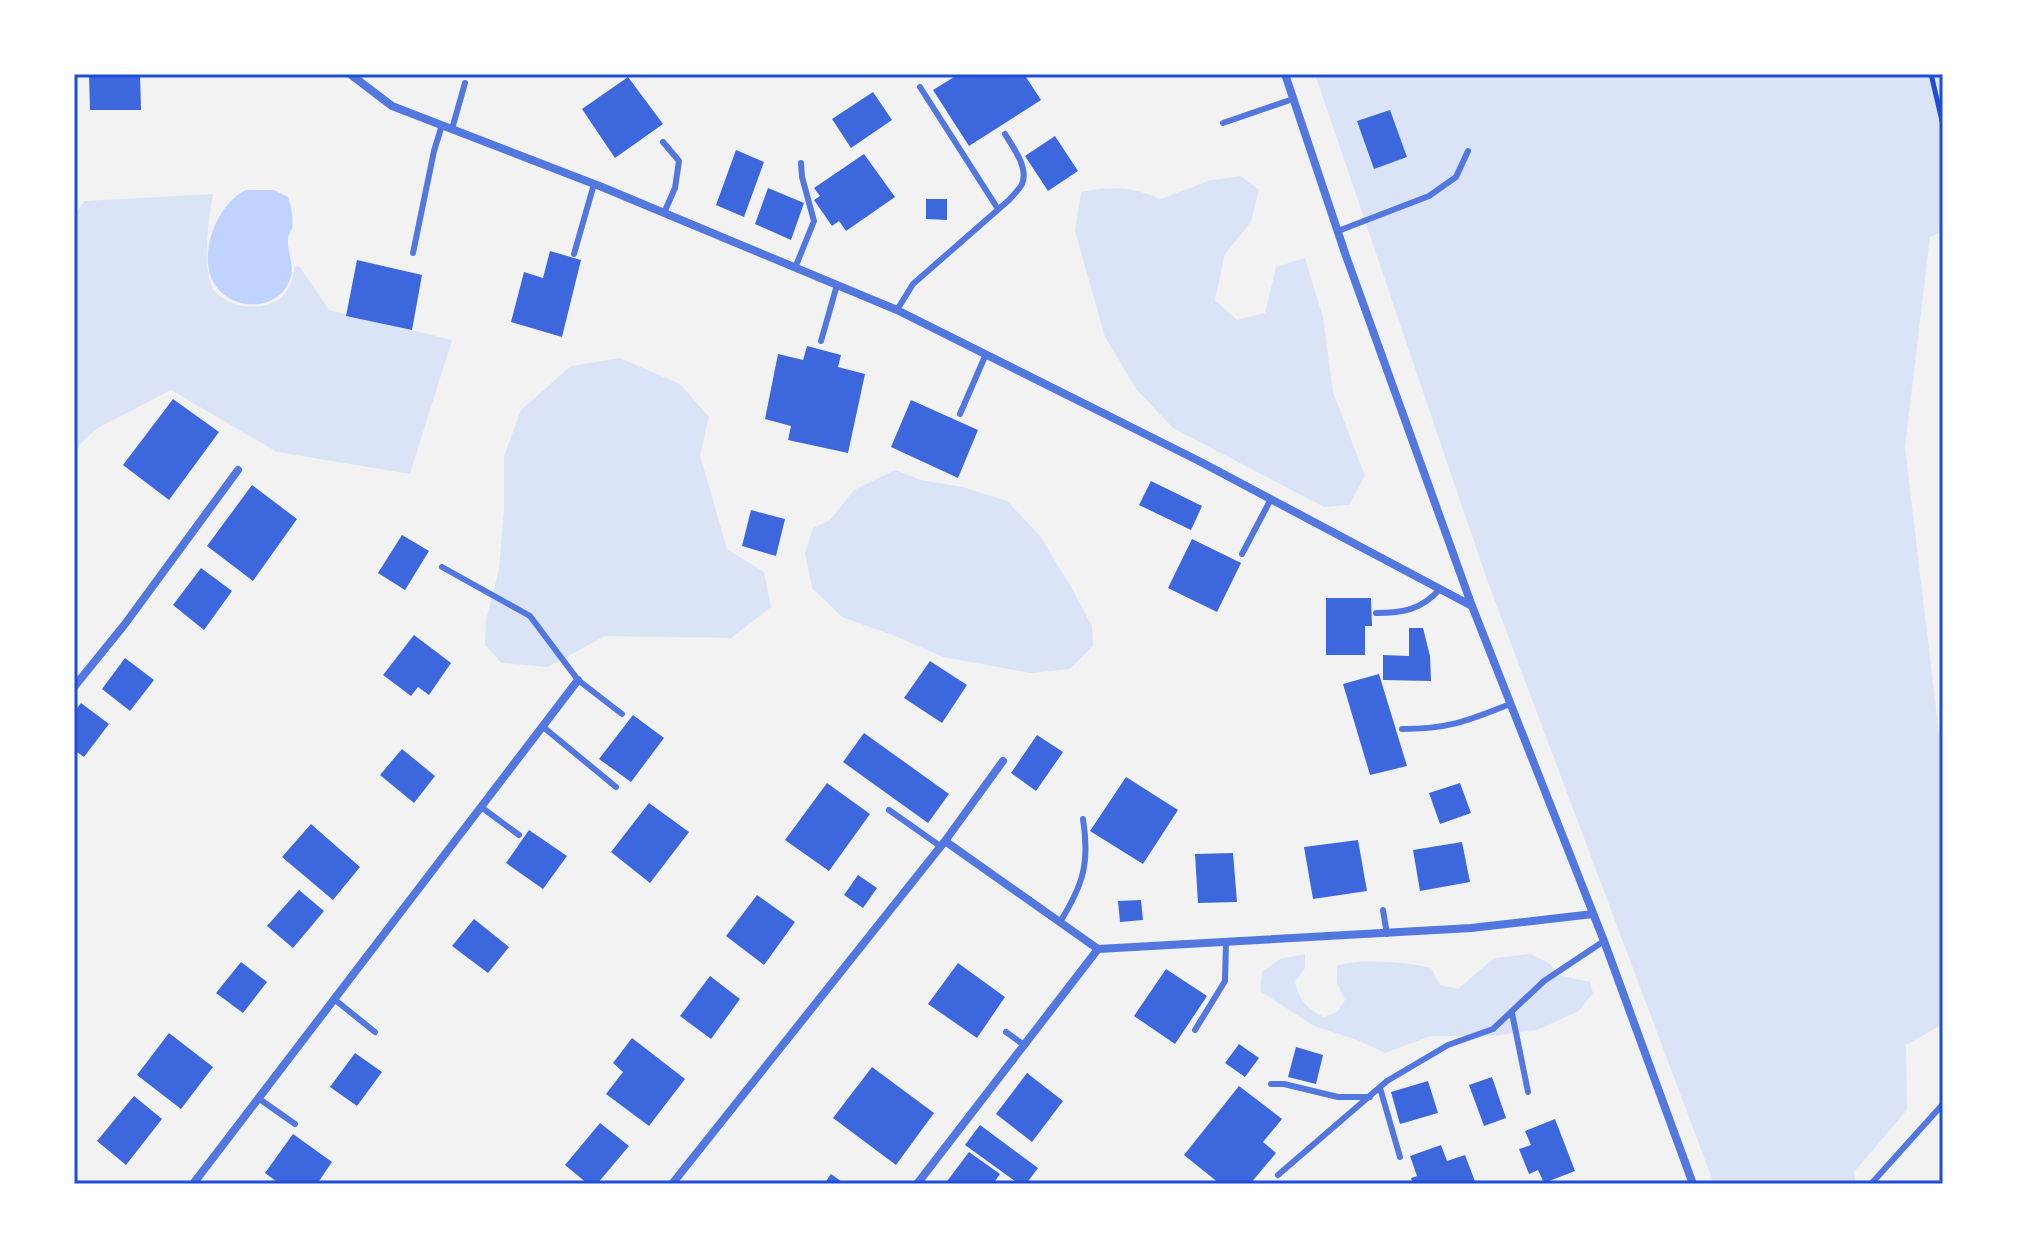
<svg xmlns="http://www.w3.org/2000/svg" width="2017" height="1258" font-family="Barlow,sans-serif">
<rect width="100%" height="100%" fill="#f2f2f2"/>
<!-- green -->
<path fill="#dbe4f7" d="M 1315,74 L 1943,74 L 1943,232 L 1930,237 L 1905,447 L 1943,767 L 1943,1024 L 1906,1045 L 1907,1110 L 1854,1172 L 1856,1184 L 1714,1184 L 1486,577 Z
M 1241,176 L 1259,190 L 1251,222 L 1225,254 L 1215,300 L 1237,320 L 1265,313 L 1276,267 L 1305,258 L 1323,317 L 1333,392 L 1365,476 L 1349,505 L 1324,507 L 1173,428 L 1136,389 L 1105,337 L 1075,231 L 1081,192 C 1114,186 1130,186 1161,199 L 1211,180 Z
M 213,194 C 209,216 200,276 216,293 C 223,300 235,305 244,306 C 275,309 291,297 295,266 L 300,267 L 329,310 L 452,340 L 410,474 L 277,452 L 171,390 L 96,429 L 74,450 L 74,217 L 84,201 Z
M 620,358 L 680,384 L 709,417 L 700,455 L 727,549 L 764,572 L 771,607 L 731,638 L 605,636 L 548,667 L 502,663 L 485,645 L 486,620 L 499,569 L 504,510 L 504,456 L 521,410 L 571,366 Z
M 895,470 L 921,480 L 963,487 L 1007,501 L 1040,536 L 1071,587 L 1092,626 L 1093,646 L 1070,669 L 1031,673 L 943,657 L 895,636 L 842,617 L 812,588 L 805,553 L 813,528 L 830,520 L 854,490 Z
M 1305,954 L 1305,968 L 1295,982 C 1300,1001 1307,1008 1324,1017 L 1337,1012 L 1345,1000 L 1337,983 L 1337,966 C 1357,958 1409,962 1431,968 L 1440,985 L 1458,989 L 1494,958 L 1530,954 L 1549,963 L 1558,975 L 1590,982 L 1593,993 L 1579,1011 L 1537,1030 L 1491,1036 L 1431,1036 L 1385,1053 L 1357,1040 L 1314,1026 L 1260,991 L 1262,972 L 1280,959 Z"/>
<!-- water -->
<path fill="#bfd3fe" d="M 246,190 L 274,190 L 288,197 C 291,207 294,217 292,228 C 291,232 288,235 288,239 C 287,252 294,263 291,276 C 283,308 241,313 220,291 C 193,264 215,204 246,190 Z"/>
<!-- building -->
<path fill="#3d67dc" d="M 89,74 L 140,74 L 141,110 L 90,110 Z
M 959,74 L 1024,74 L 1041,100 L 969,146 L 933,90 Z
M 628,77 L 663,124 L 615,158 L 582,109 Z
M 873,92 L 892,120 L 851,148 L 832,119 Z
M 1390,110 L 1407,157 L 1374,169 L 1357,121 Z
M 1055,136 L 1078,171 L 1048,191 L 1025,156 Z
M 736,150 L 764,162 L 744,217 L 716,205 Z
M 864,154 L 895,197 L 846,231 L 839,221 L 832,226 L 814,200 L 820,196 L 814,188 Z
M 768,188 L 804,203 L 791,240 L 755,224 Z
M 926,199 L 947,199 L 947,220 L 926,219 Z
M 550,251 L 581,260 L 562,337 L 511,322 L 524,272 L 543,278 Z
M 357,260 L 422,275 L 412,330 L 346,316 Z
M 807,346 L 841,355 L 838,367 L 865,374 L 848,453 L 788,440 L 791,426 L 765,419 L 778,354 L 803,360 Z
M 173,399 L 219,432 L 169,500 L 123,465 Z
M 911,400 L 978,430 L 958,478 L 891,447 Z
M 1151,481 L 1202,506 L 1191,530 L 1139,505 Z
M 252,485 L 297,519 L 253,581 L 207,546 Z
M 751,510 L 785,519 L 776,556 L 742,546 Z
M 402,535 L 429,551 L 405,590 L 378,573 Z
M 1192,539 L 1241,563 L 1217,612 L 1168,588 Z
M 201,568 L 232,591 L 204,630 L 173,605 Z
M 1326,598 L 1371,598 L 1372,626 L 1365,626 L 1365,655 L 1326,655 Z
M 1409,628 L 1423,628 L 1430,656 L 1431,681 L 1383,680 L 1383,655 L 1409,656 Z
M 414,635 L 451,663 L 429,695 L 418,687 L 411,696 L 383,675 Z
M 125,658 L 154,680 L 130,711 L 102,689 Z
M 930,661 L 967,685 L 942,723 L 904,698 Z
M 1379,674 L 1407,766 L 1370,775 L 1343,684 Z
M 81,703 L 109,724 L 84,757 L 74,750 L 74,712 Z
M 633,715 L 664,738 L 631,782 L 599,759 Z
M 864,733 L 949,794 L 928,823 L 843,762 Z
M 1037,735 L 1063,752 L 1036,791 L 1011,773 Z
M 402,749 L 435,776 L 414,803 L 380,775 Z
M 1126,777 L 1178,810 L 1143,864 L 1090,831 Z
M 827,783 L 870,814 L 829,871 L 785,840 Z
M 1460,783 L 1471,813 L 1440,824 L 1429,793 Z
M 649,803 L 689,832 L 650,883 L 611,852 Z
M 311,824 L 360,867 L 333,900 L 282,857 Z
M 529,830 L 567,856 L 543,889 L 506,863 Z
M 1358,840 L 1367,891 L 1313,899 L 1304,847 Z
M 1462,842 L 1470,882 L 1420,891 L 1413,850 Z
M 1233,853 L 1237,902 L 1198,903 L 1195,854 Z
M 858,875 L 877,888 L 863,908 L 844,895 Z
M 299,890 L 324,911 L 293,948 L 267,926 Z
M 757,895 L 795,922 L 764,965 L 726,936 Z
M 1141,900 L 1143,920 L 1120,922 L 1118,901 Z
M 474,919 L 509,947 L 488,973 L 452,946 Z
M 241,962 L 267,982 L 243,1013 L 216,993 Z
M 958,963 L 1005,997 L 977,1038 L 928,1004 Z
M 1166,969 L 1207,996 L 1175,1044 L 1134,1016 Z
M 710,976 L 740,999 L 711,1039 L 680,1016 Z
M 169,1033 L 213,1067 L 181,1109 L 137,1075 Z
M 632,1038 L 685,1079 L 649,1126 L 606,1094 L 623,1072 L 613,1063 Z
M 1239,1044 L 1259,1058 L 1245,1077 L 1225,1063 Z
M 1296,1047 L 1323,1055 L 1316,1084 L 1288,1077 Z
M 355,1053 L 382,1072 L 357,1106 L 330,1087 Z
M 872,1067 L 934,1113 L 896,1165 L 833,1118 Z
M 1027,1073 L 1063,1101 L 1032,1142 L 996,1114 Z
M 1492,1077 L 1506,1118 L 1484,1126 L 1469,1085 Z
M 1428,1081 L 1438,1113 L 1400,1124 L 1391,1092 Z
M 1239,1086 L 1282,1119 L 1263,1142 L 1276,1153 L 1250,1184 L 1220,1184 L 1184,1155 Z
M 134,1096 L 162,1119 L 126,1165 L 97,1141 Z
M 1555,1119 L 1575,1171 L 1544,1183 L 1538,1170 L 1529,1174 L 1519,1149 L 1531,1145 L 1525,1131 Z
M 600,1123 L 629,1146 L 597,1184 L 588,1184 L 565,1165 Z
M 980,1125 L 1038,1168 L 1026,1184 L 1019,1184 L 965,1145 Z
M 293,1134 L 332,1162 L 317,1184 L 280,1184 L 265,1173 Z
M 1441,1145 L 1447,1161 L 1465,1155 L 1476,1184 L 1413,1184 L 1411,1178 L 1417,1176 L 1410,1156 Z
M 969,1152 L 1000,1174 L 993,1184 L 945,1184 Z
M 831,1174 L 845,1184 L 824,1184 Z"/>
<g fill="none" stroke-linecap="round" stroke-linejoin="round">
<!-- path -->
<path stroke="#1d4ed8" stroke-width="5" d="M 1931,74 L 1943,125"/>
<!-- service -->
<path stroke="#5277de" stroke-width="6" d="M 920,87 L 998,209
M 1223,123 L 1293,99
M 452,129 L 465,83
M 663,142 L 679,161 L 675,188 L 664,213
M 1338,231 L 1429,196 L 1456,177 L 1468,151
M 413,253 L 434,151 L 442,125
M 574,254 L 594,184
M 795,268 L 814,221 L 802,177 L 801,163
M 897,310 L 913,284 L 1009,200 C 1013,195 1020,189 1022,184 C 1029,168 1013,147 1005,134
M 821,341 L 837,285
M 960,414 L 986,354
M 1242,554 L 1271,499
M 442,567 L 530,616 L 578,680 L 622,714
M 1376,613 C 1403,613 1421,610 1440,589
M 542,726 L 616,787
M 1402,729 C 1449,729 1467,721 1510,704
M 481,807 L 519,835
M 889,810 L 940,846
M 1383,910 L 1387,934
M 1060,922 C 1083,885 1090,863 1083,819
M 334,999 L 375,1032
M 1512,1013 L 1528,1092
M 1195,1030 L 1225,981 L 1226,943
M 1006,1032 L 1024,1045
M 1271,1084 L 1284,1084 L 1338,1097 L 1370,1097
M 1380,1088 L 1400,1157
M 258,1098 L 295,1124
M 1278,1175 L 1387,1081 L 1448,1045 L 1493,1029 L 1544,981 L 1604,941
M 1871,1184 L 1943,1104"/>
<!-- minor -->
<path stroke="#5277de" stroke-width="8" d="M 350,74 L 392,106 L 602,187 L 897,310 L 1199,461 L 1472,606
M 1285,74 L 1346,256 L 1472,606 L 1604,941 L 1693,1184
M 74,687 L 125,624 L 238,470
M 945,841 L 1003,761
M 1098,949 L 1471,928 L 1593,914
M 193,1184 L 578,680
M 672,1184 L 945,841 L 1098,949
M 917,1184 L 1098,949"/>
</g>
<!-- border -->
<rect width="2017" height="1258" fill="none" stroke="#ffffff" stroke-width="152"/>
<rect x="76" y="76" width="1865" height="1106" fill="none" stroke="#1d4ed8" stroke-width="3"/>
</svg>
